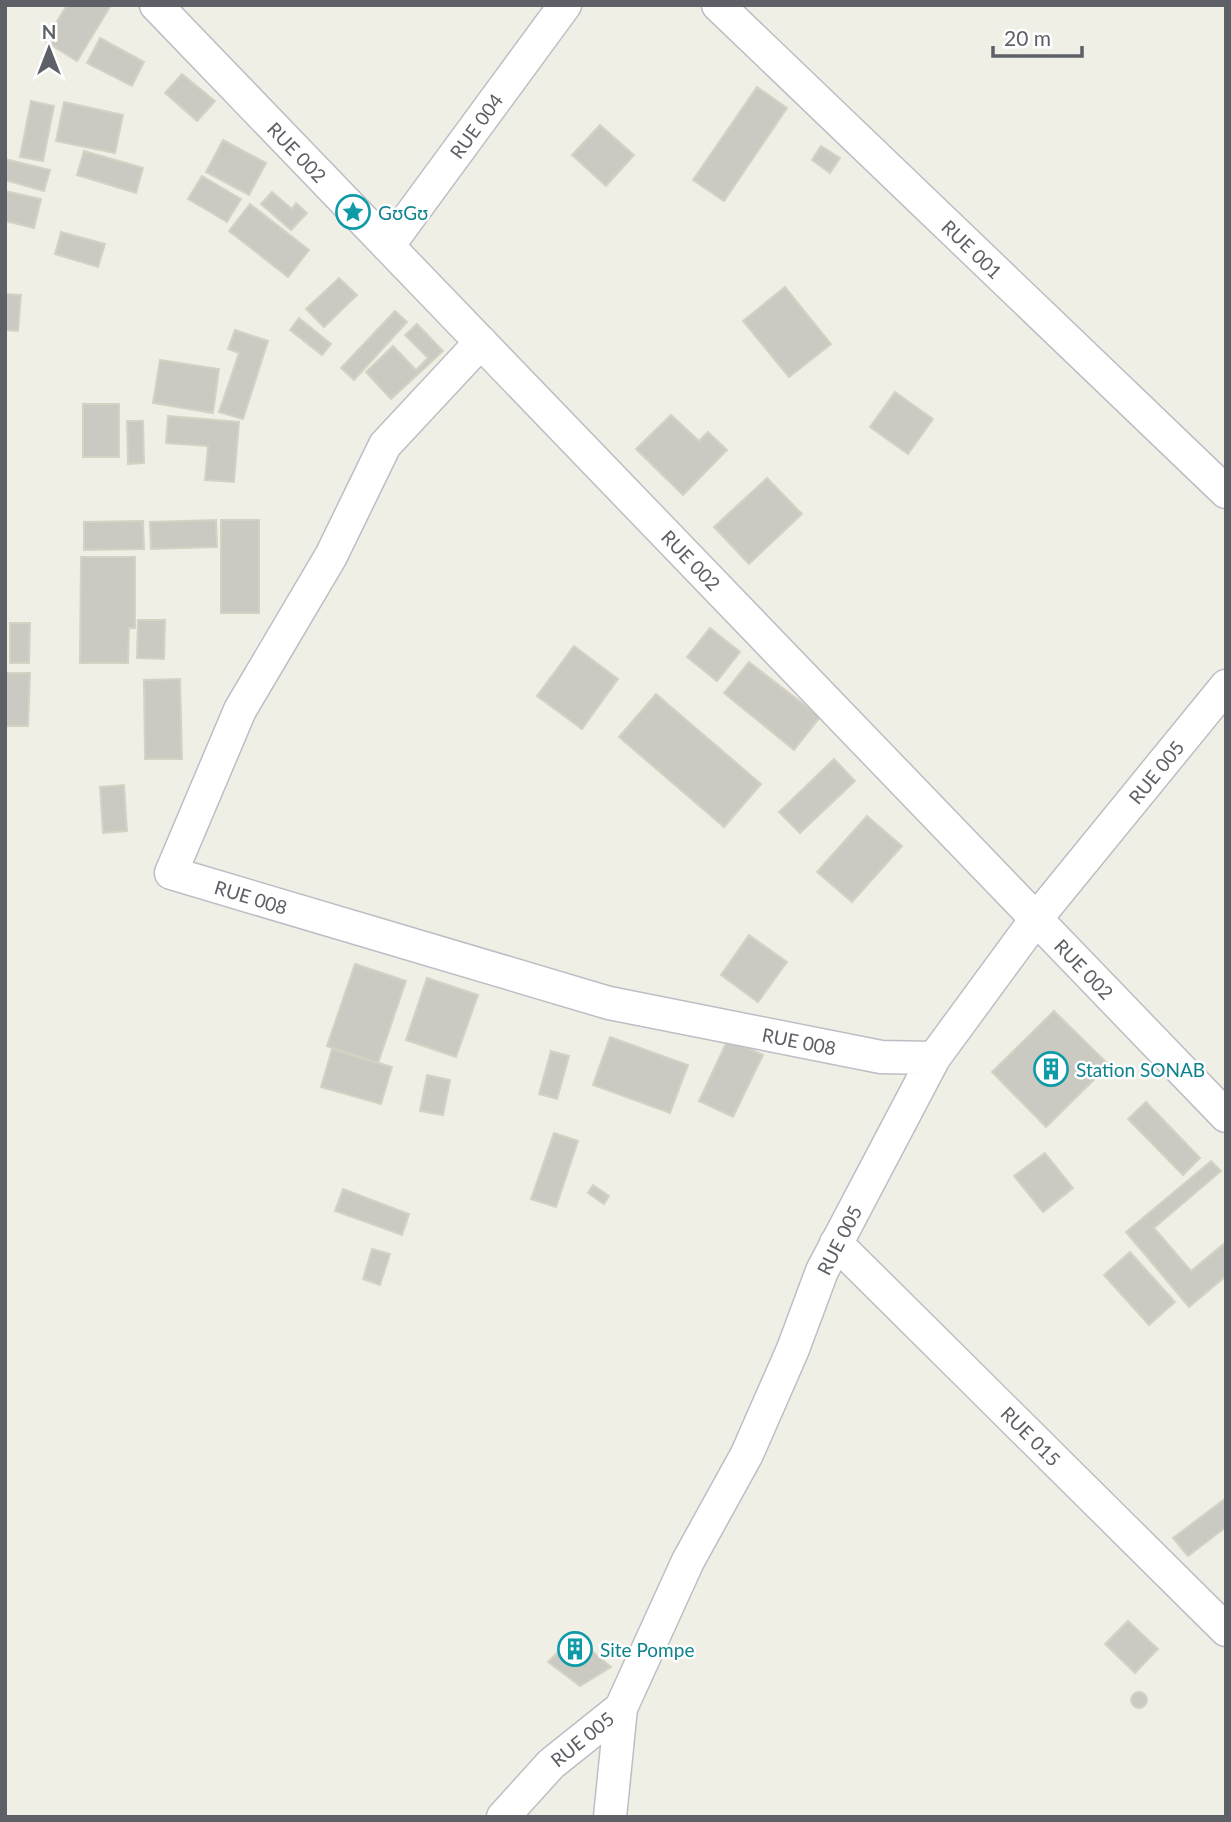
<svg xmlns="http://www.w3.org/2000/svg" width="1231" height="1822" font-family="Lato,sans-serif">
<rect width="100%" height="100%" fill="#f0efe6"/>
<!-- building -->
<path fill="#cbcac2" stroke="#d5d2c4" stroke-width="2" d="M 67,5 L 111,5 L 77,61 L 45,41 Z
M 100,38 L 144,62 L 132,86 L 87,63 Z
M 182,74 L 215,101 L 197,121 L 165,93 Z
M 757,87 L 787,108 L 724,201 L 693,180 Z
M 31,101 L 54,106 L 43,161 L 20,157 Z
M 64,102 L 123,115 L 115,153 L 56,141 Z
M 600,125 L 634,155 L 606,186 L 572,155 Z
M 223,140 L 266,163 L 249,195 L 206,172 Z
M 821,146 L 840,158 L 830,173 L 812,160 Z
M 84,151 L 143,168 L 136,193 L 77,175 Z
M 5,159 L 50,170 L 44,191 L 5,180 Z
M 202,176 L 241,199 L 227,222 L 188,199 Z
M 5,191 L 41,199 L 34,228 L 5,221 Z
M 272,192 L 292,209 L 296,203 L 307,213 L 291,230 L 261,204 Z
M 250,204 L 309,250 L 288,277 L 229,231 Z
M 61,232 L 105,244 L 98,267 L 55,254 Z
M 339,278 L 357,295 L 324,327 L 306,309 Z
M 785,287 L 831,344 L 789,377 L 743,321 Z
M 5,294 L 21,295 L 18,331 L 5,330 Z
M 395,311 L 407,322 L 354,380 L 341,368 Z
M 299,318 L 331,344 L 322,355 L 290,330 Z
M 417,324 L 443,351 L 391,399 L 366,372 L 393,346 L 416,370 L 428,358 L 405,335 Z
M 235,330 L 268,341 L 243,419 L 219,412 L 239,353 L 228,349 Z
M 160,360 L 219,369 L 213,413 L 153,403 Z
M 895,392 L 933,419 L 908,454 L 870,427 Z
M 83,404 L 119,404 L 119,457 L 83,457 Z
M 671,415 L 699,441 L 708,432 L 727,450 L 683,495 L 636,449 Z
M 168,416 L 239,422 L 234,482 L 205,480 L 208,446 L 166,443 Z
M 127,421 L 143,421 L 144,463 L 128,464 Z
M 767,478 L 802,514 L 749,564 L 714,527 Z
M 216,520 L 217,547 L 151,549 L 150,522 Z
M 221,520 L 259,520 L 259,613 L 221,613 Z
M 143,521 L 144,549 L 84,550 L 84,522 Z
M 81,557 L 135,557 L 135,628 L 129,628 L 128,663 L 80,663 Z
M 138,620 L 165,620 L 164,659 L 137,658 Z
M 10,623 L 30,623 L 29,663 L 10,663 Z
M 710,628 L 740,652 L 717,681 L 687,657 Z
M 574,646 L 618,679 L 582,729 L 537,696 Z
M 749,662 L 820,717 L 794,750 L 724,693 Z
M 6,673 L 30,673 L 28,726 L 5,726 Z
M 180,679 L 182,759 L 145,759 L 144,680 Z
M 656,694 L 761,784 L 724,827 L 619,737 Z
M 834,759 L 855,781 L 800,833 L 779,812 Z
M 124,785 L 127,831 L 103,833 L 100,787 Z
M 867,816 L 902,846 L 852,902 L 817,872 Z
M 749,935 L 787,962 L 758,1002 L 721,975 Z
M 355,964 L 406,981 L 378,1063 L 327,1046 Z
M 427,978 L 478,995 L 456,1057 L 406,1040 Z
M 1054,1011 L 1109,1065 L 1046,1127 L 992,1072 Z
M 610,1037 L 688,1065 L 670,1113 L 593,1085 Z
M 728,1039 L 763,1055 L 733,1117 L 699,1101 Z
M 332,1049 L 392,1067 L 381,1104 L 321,1087 Z
M 551,1051 L 569,1056 L 557,1099 L 539,1094 Z
M 427,1075 L 450,1080 L 443,1115 L 420,1111 Z
M 1146,1102 L 1200,1158 L 1183,1175 L 1128,1119 Z
M 554,1133 L 578,1141 L 556,1207 L 531,1199 Z
M 1045,1153 L 1073,1188 L 1043,1212 L 1014,1176 Z
M 1211,1161 L 1221,1171 L 1154,1228 L 1191,1271 L 1226,1242 L 1226,1276 L 1189,1307 L 1126,1232 Z
M 593,1185 L 609,1196 L 604,1204 L 588,1193 Z
M 343,1189 L 409,1214 L 402,1235 L 335,1211 Z
M 372,1249 L 390,1254 L 380,1285 L 363,1279 Z
M 1130,1252 L 1175,1302 L 1149,1325 L 1104,1275 Z
M 1226,1498 L 1226,1527 L 1188,1556 L 1173,1538 Z
M 1128,1621 L 1158,1649 L 1135,1673 L 1105,1644 Z
M 574,1636 L 611,1667 L 580,1686 L 548,1662 Z
M1131 1700a8 8 0 1 1 16 0a8 8 0 1 1-16 0Z"/>
<g fill="none" stroke-linecap="round" stroke-linejoin="round">
<!-- street casing -->
<g stroke="#bdbec5" stroke-width="35">
<path id="street" d="M 156,5 L 1226,1116
M 718,5 L 1226,492
M 388,246 L 565,5
M 481,342 L 385,445 L 331,556 L 240,710 L 171,873 L 609,1003 L 881,1057 L 934,1058
M 836,1243 L 1226,1630
M 503,1817 L 551,1764 L 621,1708 L 688,1561 L 747,1454 L 793,1349 L 822,1271 L 934,1058 L 1036,919 L 1226,686
M 610,1817 L 621,1708"/>
</g>
<!-- street -->
<use href="#street" stroke="#fff" stroke-width="32"/>
</g>
<!-- icons -->
<defs>
<g id="sight-ring" transform="scale(1.75)"><circle r="9.5" fill="#fff" stroke="#0f9aa8" stroke-width="1.5"/><path d="M0-6L1.8-2.2L6-1.7L2.9 1.2L3.7 5.4L0 3.3L-3.7 5.4L-2.9 1.2L-6-1.7L-1.8-2.2Z" fill="#0f9aa8"/></g>
<g id="building-ring" transform="scale(1.75)"><circle r="9.5" fill="#fff" stroke="#0f9aa8" stroke-width="1.5"/><path d="M-4-6H4V6H1V3H-1V6H-4ZM-2.5-4.3h1.7v1.8h-1.7ZM.8-4.3h1.7v1.8H.8ZM-2.5-1h1.7V.8h-1.7ZM.8-1h1.7V.8H.8Z" fill="#0f9aa8"/></g>
</defs>
<g fill-rule="evenodd">
<use href="#sight-ring" x="353" y="212"/>
<use href="#building-ring" x="1051" y="1069"/>
<use href="#building-ring" x="575" y="1649"/>
</g>
<g text-anchor="middle" dominant-baseline="central" stroke-width="5" stroke-linejoin="round" paint-order="stroke">
<!-- street labels -->
<g font-size="19" fill="#5d6067" stroke="#fff">
<text transform="translate(476 126) rotate(-54)">RUE 004</text>
<text transform="translate(297 152) rotate(46)">RUE 002</text>
<text transform="translate(972 249) rotate(44)">RUE 001</text>
<text transform="translate(691 560) rotate(46)">RUE 002</text>
<text transform="translate(1156 772) rotate(-51)">RUE 005</text>
<text transform="translate(251 897) rotate(17)">RUE 008</text>
<text transform="translate(1084 969) rotate(46)">RUE 002</text>
<text transform="translate(799 1041) rotate(11)">RUE 008</text>
<text transform="translate(839 1240) rotate(-63)">RUE 005</text>
<text transform="translate(1031 1436) rotate(45)">RUE 015</text>
<text transform="translate(582 1739) rotate(-39)">RUE 005</text>
</g>
<!-- culture labels -->
<g font-size="19" fill="#0d838f" stroke="#fff" text-anchor="start">
<text x="378" y="212">GʊGʊ</text>
<text x="1076" y="1069">Station SONAB</text>
<text x="600" y="1649">Site Pompe</text>
</g>
</g>
<!-- border -->
<rect width="1231" height="1822" fill="none" stroke="#5d6067" stroke-width="14"/>
<!-- north arrow -->
<g transform="translate(49 49)" stroke="#ffffff" stroke-width="5" paint-order="stroke">
<path d="M0-5L12 26L0 18L-12 26Z" fill="#5d6067"/>
<text y="-10" font-size="19" font-weight="bold" text-anchor="middle" fill="#5d6067">N</text>
</g>
<!-- scale -->
<path d="M993 46v10h89v-10" fill="none" stroke="#5d6067" stroke-width="3.5"/>
<text x="1004" y="46" font-size="21" fill="#5d6067" stroke="#ffffff" stroke-width="5" paint-order="stroke">20 m</text>
</svg>
